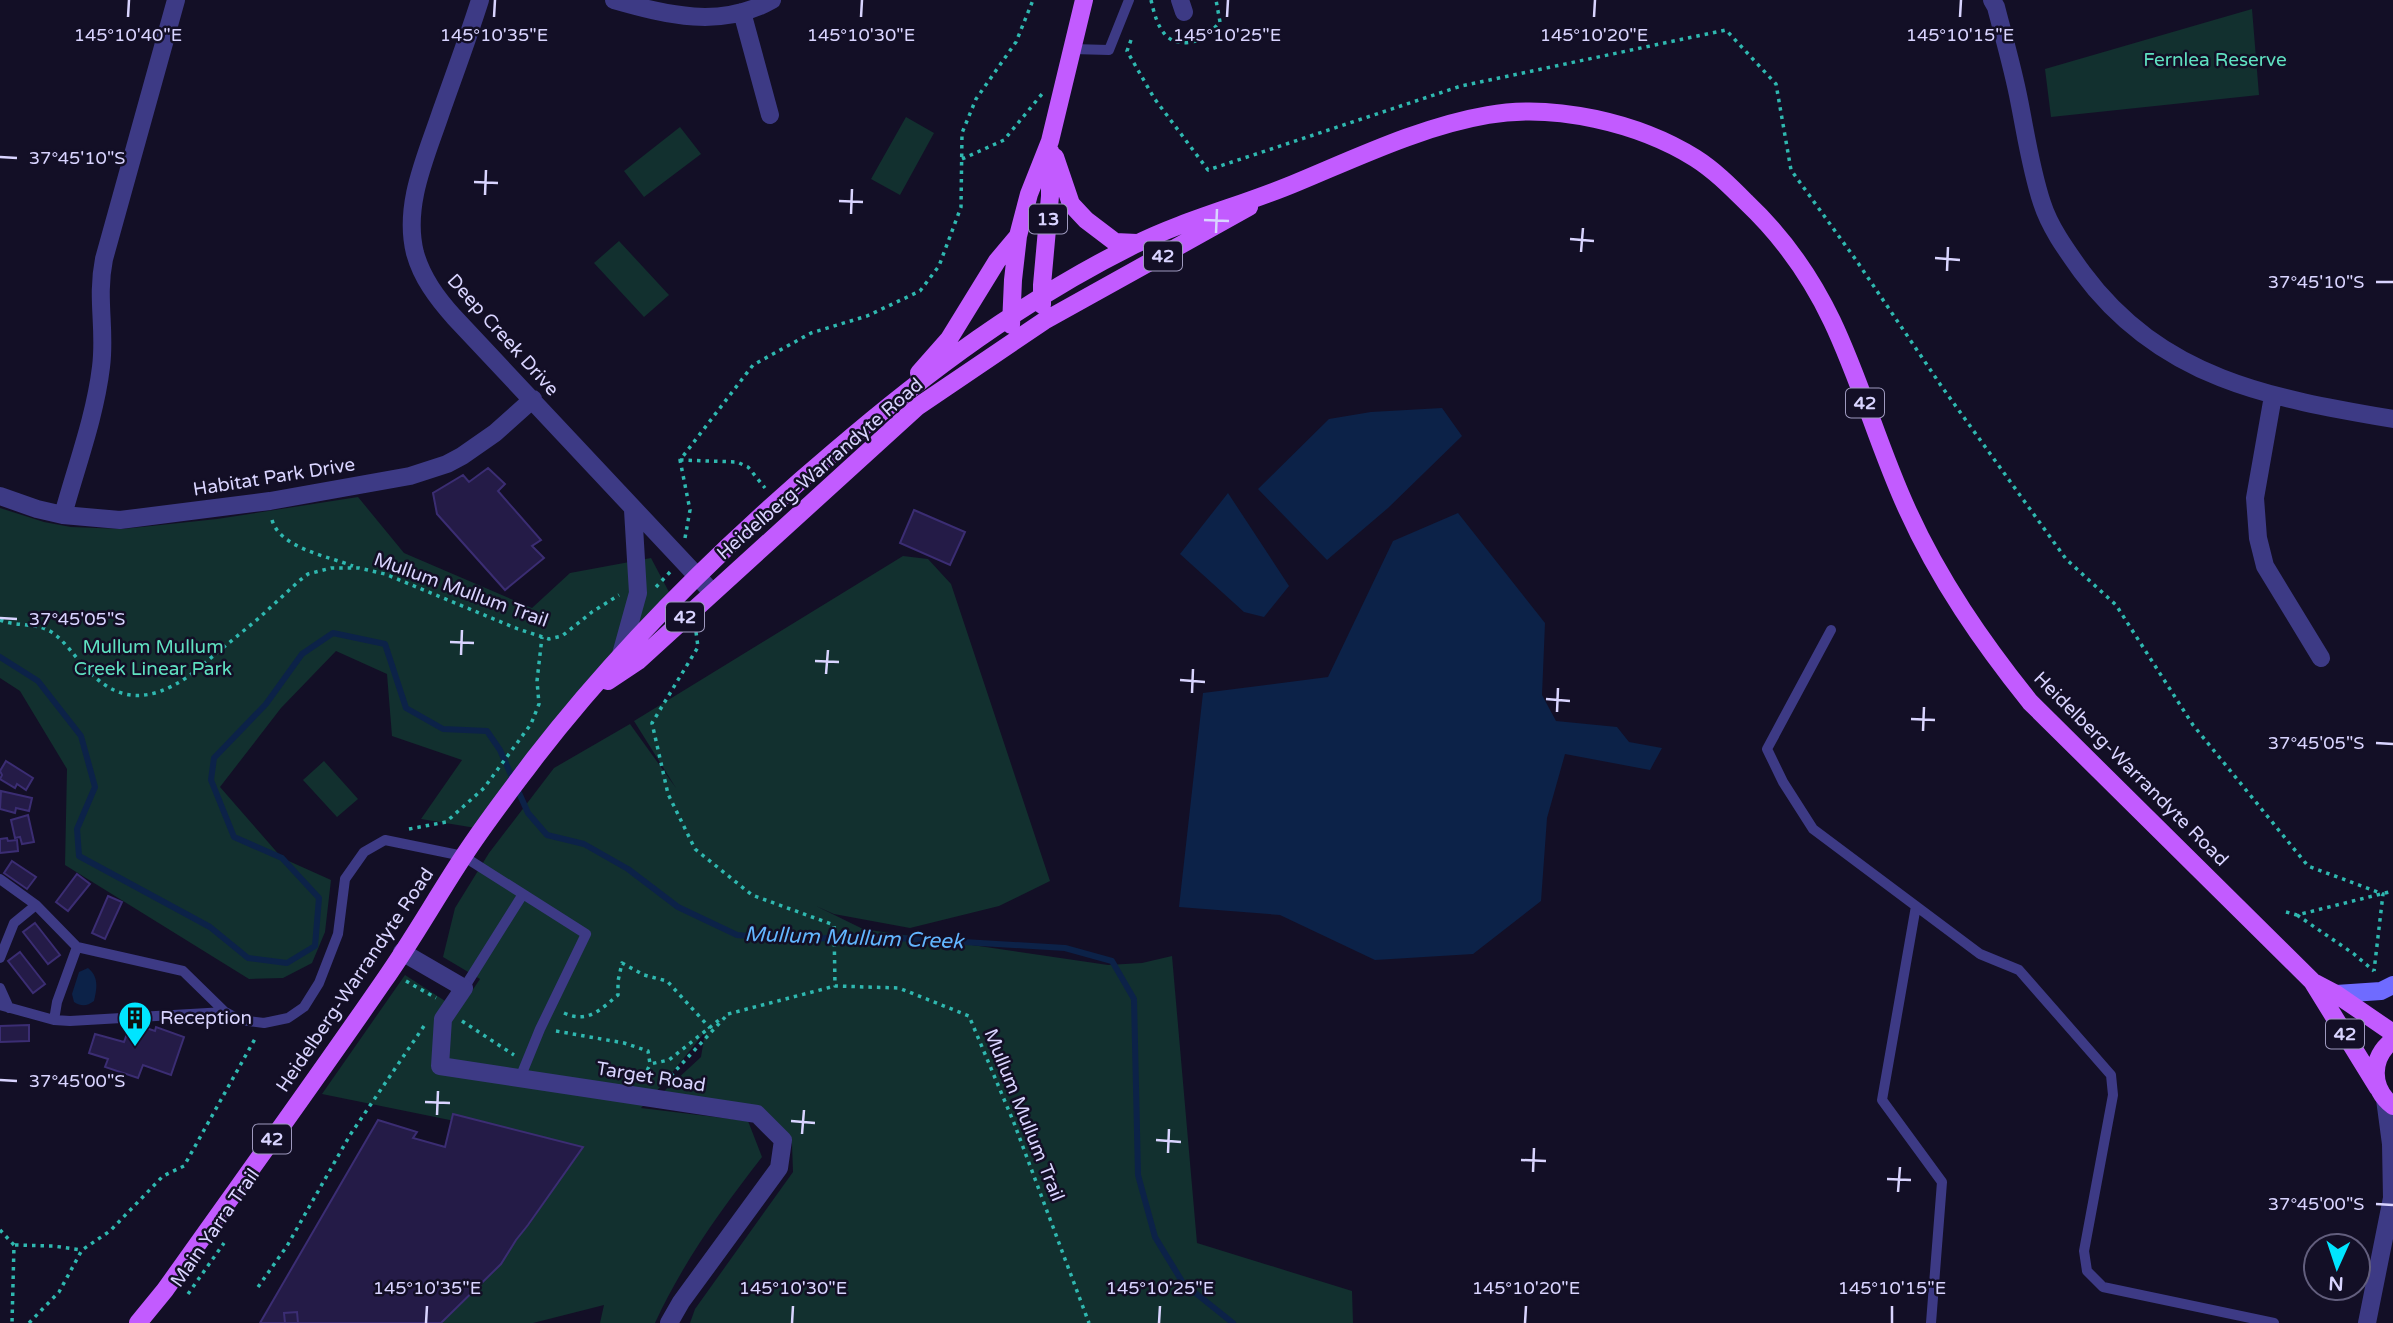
<svg xmlns="http://www.w3.org/2000/svg" width="2393" height="1323" font-family="'Varela Round',sans-serif">
<rect width="100%" height="100%" fill="#130f26"/>
<!-- green -->
<path fill="#12302f" d="M 2252,9 L 2259,95 L 2051,117 L 2045,69 Z
M 906,117 L 934,133 L 900,195 L 871,179 Z
M 680,127 L 701,154 L 644,197 L 624,171 Z
M 619,241 L 669,295 L 644,317 L 594,263 Z
M 358,497 L 404,553 L 532,608 L 570,573 L 651,558 L 669,592 L 603,668 L 482,829 L 421,819 L 462,760 L 392,736 L 387,674 L 336,651 L 281,708 L 220,787 L 282,858 L 331,880 L 325,932 L 312,963 L 283,978 L 249,979 L 65,865 L 67,769 L 20,691 L 0,678 L 0,508 L 44,522 L 71,527 L 123,529 L 217,519 Z
M 903,556 L 928,559 L 951,584 L 1050,881 L 999,906 L 910,928 L 834,914 L 816,906 L 863,929 L 1108,965 L 1142,963 L 1172,956 L 1197,1243 L 1352,1291 L 1353,1323 L 690,1323 L 695,1309 L 793,1172 L 792,1144 L 762,1109 L 662,1093 L 701,1057 L 705,1032 L 661,1086 L 641,1108 L 748,1121 L 762,1157 C 721,1210 683,1262 655,1323 L 600,1323 L 604,1305 L 533,1323 L 441,1323 L 529,1225 L 582,1147 L 322,1094 L 405,975 L 459,1010 L 480,979 L 443,957 L 455,908 L 489,853 L 554,768 L 630,724 L 676,788 L 634,721 Z
M 324,761 L 358,799 L 337,817 L 303,780 Z"/>
<!-- water -->
<path fill="#0c2248" d="M 1442,408 L 1462,436 L 1388,508 L 1327,560 L 1258,489 L 1329,419 L 1371,412 Z
M 1228,493 L 1289,586 L 1264,617 L 1244,612 L 1180,554 Z
M 1458,513 L 1545,623 L 1542,695 L 1556,721 L 1617,727 L 1629,742 L 1662,748 L 1650,770 L 1565,754 L 1547,818 L 1541,901 L 1473,954 L 1375,960 L 1280,915 L 1179,907 L 1203,693 L 1328,677 L 1393,541 Z
M 88,968 C 99,977 97,988 94,1001 C 87,1006 82,1007 74,1002 L 72,994 L 79,972 Z"/>
<g fill="none" stroke-linecap="round" stroke-linejoin="round">
<!-- stream -->
<path stroke="#0c2248" stroke-width="6" d="M 0,657 L 38,681 L 81,736 L 95,787 L 77,829 L 79,856 L 210,927 L 248,958 L 287,963 L 315,946 L 319,898 L 282,858 L 234,837 L 211,780 L 214,758 L 266,704 L 302,654 L 333,633 L 385,644 L 406,708 L 443,729 L 487,731 L 500,750 L 528,813 L 547,835 L 584,844 L 628,869 L 678,907 L 737,935 L 793,940 L 862,936 L 1065,948 L 1112,961 L 1134,999 L 1138,1175 L 1155,1237 L 1183,1283 L 1233,1323"/>
</g>
<!-- building -->
<path fill="#241b47" stroke="#3b2d73" stroke-width="2" d="M 488,468 L 505,484 L 498,491 L 541,540 L 532,546 L 544,558 L 505,590 L 437,514 L 433,493 L 463,475 L 469,482 Z
M 914,510 L 965,532 L 950,565 L 900,543 Z
M 6,761 L 33,778 L 26,790 L 17,784 L 15,788 L 0,779 L 2,775 L 0,771 Z
M 1,791 L 32,798 L 29,811 L 16,808 L 15,813 L 0,809 Z
M 28,815 L 34,842 L 22,844 L 20,837 L 15,838 L 11,820 Z
M 7,838 L 8,841 L 17,840 L 18,851 L 0,853 L 0,839 Z
M 12,861 L 36,877 L 27,889 L 4,873 Z
M 77,874 L 90,884 L 68,911 L 56,902 Z
M 108,896 L 122,902 L 105,939 L 92,933 Z
M 35,923 L 60,955 L 48,964 L 23,932 Z
M 20,952 L 45,984 L 33,993 L 8,961 Z
M 131,1023 L 155,1031 L 156,1027 L 184,1037 L 171,1075 L 143,1065 L 138,1078 L 105,1067 L 108,1059 L 89,1053 L 95,1034 L 124,1042 Z
M 29,1025 L 29,1041 L 0,1042 L 0,1026 Z
M 453,1114 L 583,1147 L 528,1225 L 516,1240 L 501,1264 L 441,1323 L 260,1323 L 378,1120 L 417,1132 L 413,1138 L 445,1147 Z
M 297,1312 L 298,1323 L 285,1323 L 284,1313 Z"/>
<g fill="none" stroke-linecap="round" stroke-linejoin="round">
<!-- path -->
<path stroke="#2fb8b0" stroke-width="3.5" stroke-dasharray="3.5 5" stroke-linecap="butt" d="M 1151,0 C 1157,27 1166,51 1199,40 C 1206,38 1214,28 1220,22 L 1216,0
M 1131,40 L 1127,51 L 1154,98 L 1208,170 L 1461,86 L 1726,30 L 1776,84 L 1791,170 L 1856,260 L 1942,387 L 2066,559 L 2116,605 L 2193,725 L 2308,866 L 2383,894 L 2374,971
M 962,159 L 1004,140 L 1042,94
M 680,460 L 737,462 L 748,467 L 765,488
M 272,520 C 280,548 327,556 353,566
M 685,538 L 690,510 L 680,460 L 753,365 L 811,333 L 867,316 L 920,291 L 939,266 L 961,207 L 962,133 L 976,99 L 1016,42 L 1033,0
M 656,587 L 670,572
M 0,620 C 17,627 37,622 53,633 C 65,642 73,654 83,665 C 116,703 148,704 189,676 L 259,618 L 299,581 L 308,574 L 331,568 L 359,568 L 385,574 L 518,629 L 549,639 L 562,636 L 592,612 L 619,595
M 696,632 L 698,647 L 652,723 L 668,794 L 695,849 L 752,895 L 834,925 L 835,986 L 899,988 L 969,1016 L 1014,1123 L 1089,1323
M 409,829 L 446,822 L 484,788 L 531,724 L 539,704 L 537,681 L 542,637
M 2286,912 L 2297,915 L 2393,891
M 2297,915 L 2354,954 L 2374,971
M 406,981 L 436,998
M 564,1013 C 588,1024 601,1009 618,995 L 618,981 L 622,963 L 644,975 L 667,981 L 710,1028
M 728,1014 L 835,986
M 462,1021 L 514,1055
M 556,1031 L 624,1043 L 648,1051 L 650,1064 L 669,1060 L 719,1020
M 644,1078 L 650,1064
M 665,1082 L 728,1014
M 0,1230 L 14,1245 L 12,1323
M 15,1245 L 53,1246 L 82,1250
M 258,1287 L 287,1246 L 350,1135 L 424,1026
M 188,1294 L 224,1243
M 29,1323 L 59,1292 L 82,1250 L 110,1231 L 163,1176 L 184,1166 L 256,1037"/>
<!-- lane -->
<path stroke="#3d3a85" stroke-width="10" d="M 1072,49 L 1109,50 L 1129,0
M 1831,630 L 1767,749 L 1783,782 L 1813,829 L 1980,954 L 2019,970 L 2111,1075 L 2113,1095 L 2084,1251 L 2087,1271 L 2103,1287 L 2274,1323
M 0,879 L 36,905 L 77,947 L 183,971 L 225,1012 L 240,1020 L 264,1023 L 288,1018 L 304,1007 L 319,983 L 338,934 L 345,879 L 364,852 L 385,840 L 463,856 L 586,934 L 540,1029 L 520,1078
M 1916,906 L 1882,1100 L 1942,1182 L 1931,1323
M 0,958 L 14,923 L 36,905
M 0,988 L 9,1008
M 464,988 L 523,894
M 0,1005 L 54,1020 L 70,1021 L 225,1012
M 54,1020 L 57,1002 L 77,947"/>
<!-- street -->
<path stroke="#3d3a85" stroke-width="18" d="M 480,0 C 468,38 454,75 441,112 C 426,157 403,205 415,253 C 422,278 437,298 454,317 L 712,592
M 614,0 C 667,15 721,29 772,0
M 1180,0 L 1184,12
M 1992,0 L 1996,7 C 2004,38 2013,69 2019,100 C 2026,135 2031,170 2042,203 C 2050,228 2067,251 2082,272 C 2161,379 2270,398 2393,419
M 742,12 L 770,115
M 2273,396 L 2255,498 L 2258,538 L 2265,566 L 2321,658
M 0,496 L 37,509 L 63,515 L 120,520 L 270,501 L 410,476 L 447,464 L 462,456 L 495,433 L 533,399
M 63,515 C 76,467 95,417 101,367 C 106,329 96,299 104,259 L 176,0
M 620,658 L 638,593 L 633,510
M 402,952 L 464,988 L 443,1019 L 440,1066 L 757,1114 L 783,1140 L 779,1168 L 681,1302 L 669,1323
M 2367,1323 L 2392,1198 L 2391,1144 L 2385,1099"/>
<!-- secondary -->
<path stroke="#6f6bff" stroke-width="18" d="M 2336,994 L 2381,991 L 2393,985"/>
<!-- primary -->
<path stroke="#c25bff" stroke-width="18" d="M 1055,157 L 1071,204 L 1086,220 L 1115,242 L 1137,243
M 1042,305 L 1042,285 L 1050,196 L 1050,151
M 1011,325 L 1013,280 L 1018,236 L 1029,194 L 1050,141 L 1084,0
M 919,373 L 949,339 L 997,261 L 1018,236
M 608,681 L 638,661 L 917,407 L 1044,321 L 1249,207
M 2315,983 L 2336,994 L 2393,1033
M 2393,1040 C 2370,1058 2370,1088 2393,1106
M 138,1323 L 165,1290 C 238,1187 312,1085 383,982 C 412,941 436,898 463,857 C 485,823 510,791 534,759 C 622,645 726,543 835,451 C 927,372 1025,299 1134,245 C 1186,219 1244,205 1298,182 C 1358,157 1423,126 1488,115 C 1554,103 1639,123 1695,158 C 1714,170 1730,186 1746,202 C 1782,236 1811,277 1832,321 C 1861,382 1879,448 1907,509 C 1939,580 1982,642 2030,702 L 2312,981 L 2378,1088"/>
</g>
<!-- ticks -->
<path fill="none" stroke="#d9d4ff" stroke-width="2.5" d="M 128,17 L 129,0M 494,17 L 495,0M 861,17 L 862,0M 1227,17 L 1228,0M 1594,17 L 1595,0M 1960,17 L 1961,0M 0,157 L 17,158M 474,182 L 498,183M 485,195 L 486,170M 839,201 L 863,202M 851,214 L 852,189M 1204,220 L 1229,221M 1216,233 L 1217,209M 1570,239 L 1594,241M 1581,252 L 1583,228M 1935,258 L 1960,260M 1947,271 L 1948,247M 2376,282 L 2393,282M 0,618 L 17,619M 450,642 L 474,643M 461,655 L 462,630M 815,661 L 839,662M 826,674 L 828,650M 1180,680 L 1205,682M 1192,693 L 1193,669M 1546,699 L 1570,701M 1557,712 L 1558,688M 1911,719 L 1935,720M 1923,731 L 1924,707M 2376,743 L 2393,744M 0,1080 L 17,1081M 425,1102 L 450,1103M 437,1115 L 438,1091M 791,1121 L 815,1123M 802,1134 L 804,1110M 1156,1140 L 1181,1142M 1168,1153 L 1169,1129M 1521,1160 L 1546,1161M 1533,1172 L 1534,1148M 1887,1179 L 1911,1180M 1898,1192 L 1900,1167M 2376,1204 L 2393,1205M 426,1323 L 427,1306M 792,1323 L 793,1306M 1159,1323 L 1160,1306M 1525,1323 L 1526,1306M 1892,1323 L 1892,1306"/>
<!-- icons -->
<defs>
<g id="building-pin" transform="scale(1.75)"><path d="M0 17L-7.5 6A9.5 9.5 0 1 1 7.5 6Z" fill="#00e5ff" stroke="#130f26"/><path d="M-4-6H4V6H1V3H-1V6H-4ZM-2.5-4.3h1.7v1.8h-1.7ZM.8-4.3h1.7v1.8H.8ZM-2.5-1h1.7V.8h-1.7ZM.8-1h1.7V.8H.8Z" fill="#111"/></g>
</defs>
<g fill-rule="evenodd">
<use href="#building-pin" x="135" y="1018"/>
</g>
<g text-anchor="middle" dominant-baseline="central" stroke-width="5" stroke-linejoin="round" paint-order="stroke">
<!-- shield labels -->
<g fill="#130f26" stroke="#9e99be" stroke-width="2">
<rect x="1029" y="204.5" width="38" height="29" rx="5"/>
<rect x="1144" y="241.5" width="38" height="29" rx="5"/>
<rect x="1846" y="388.5" width="38" height="29" rx="5"/>
<rect x="666" y="602.5" width="38" height="29" rx="5"/>
<rect x="2326" y="1019.5" width="38" height="29" rx="5"/>
<rect x="253" y="1124.5" width="38" height="29" rx="5"/>
</g>
<g font-size="18" font-weight="bold" fill="#d9d4ff">
<text x="1048" y="219">13</text>
<text x="1163" y="256">42</text>
<text x="1865" y="403">42</text>
<text x="685" y="617">42</text>
<text x="2345" y="1034">42</text>
<text x="272" y="1139">42</text>
</g>
<!-- park labels -->
<g font-size="19" fill="#5fe0c0" stroke="#130f26">
<text x="2215" y="60">Fernlea Reserve</text>
<text x="153" y="647">Mullum Mullum<tspan x="153" dy="22">Creek Linear Park</tspan></text>
</g>
<!-- street labels -->
<g font-size="19" fill="#d9d4ff" stroke="#130f26">
<text transform="translate(503 335) rotate(48)">Deep Creek Drive</text>
<text transform="translate(820 469) rotate(-41)">Heidelberg-Warrandyte Road</text>
<text transform="translate(274 477) rotate(-9)">Habitat Park Drive</text>
<text transform="translate(461 590) rotate(20)">Mullum Mullum Trail</text>
<text transform="translate(2131 769) rotate(45)">Heidelberg-Warrandyte Road</text>
<text transform="translate(355 980) rotate(-56)">Heidelberg-Warrandyte Road</text>
<text transform="translate(651 1077) rotate(9)">Target Road</text>
<text transform="translate(1024 1115) rotate(68)">Mullum Mullum Trail</text>
<text transform="translate(215 1228) rotate(-55)">Main Yarra Trail</text>
</g>
<!-- poi labels -->
<g font-size="19" fill="#d9d4ff" stroke="#130f26" text-anchor="start">
<text x="160" y="1018">Reception</text>
</g>
<!-- water labels -->
<g font-size="21" font-style="italic" fill="#62b6ff" stroke="#130f26">
<text transform="translate(854 938) rotate(2)">Mullum Mullum Creek</text>
</g>
</g>
<g font-size="18" text-anchor="middle" fill="#d9d4ff" stroke="#130f26" stroke-width="5" stroke-linejoin="round" paint-order="stroke">
<text x="128" y="41">145°10'40"E</text>
<text x="494" y="41">145°10'35"E</text>
<text x="861" y="41">145°10'30"E</text>
<text x="1227" y="41">145°10'25"E</text>
<text x="1594" y="41">145°10'20"E</text>
<text x="1960" y="41">145°10'15"E</text>
<text x="77" y="164">37°45'10"S</text>
<text x="2316" y="288">37°45'10"S</text>
<text x="77" y="625">37°45'05"S</text>
<text x="2316" y="749">37°45'05"S</text>
<text x="77" y="1087">37°45'00"S</text>
<text x="2316" y="1210">37°45'00"S</text>
<text x="427" y="1294">145°10'35"E</text>
<text x="793" y="1294">145°10'30"E</text>
<text x="1160" y="1294">145°10'25"E</text>
<text x="1526" y="1294">145°10'20"E</text>
<text x="1892" y="1294">145°10'15"E</text>
</g>
<!-- north arrow -->
<g transform="translate(2337 1267) rotate(183)"><circle r="33" fill="#130f26" stroke="#625e7d" stroke-width="2"/>
<path d="M0-5L12 26L0 18L-12 26Z" fill="#00e5ff"/>
<text y="-10" font-size="19" font-weight="bold" text-anchor="middle" fill="#d9d4ff">N</text>
</g>
</svg>
